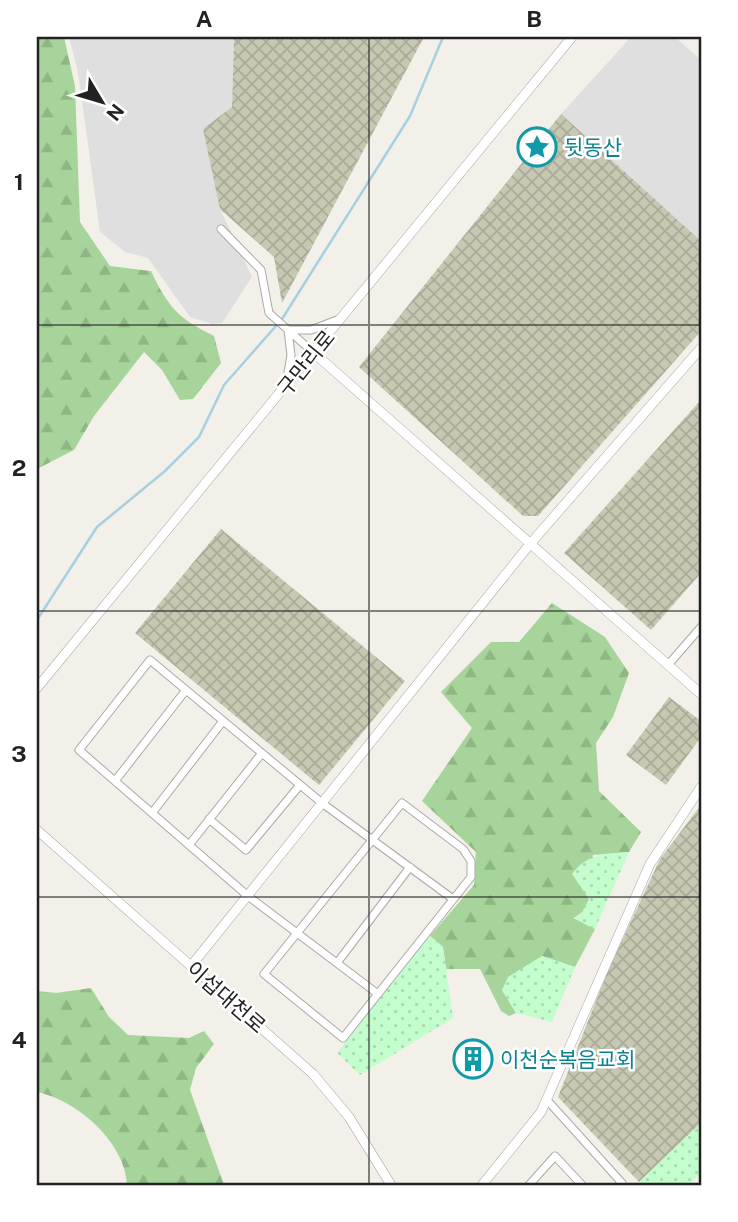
<svg xmlns="http://www.w3.org/2000/svg" width="738" height="1222" font-family="'Public Sans','Noto Sans KR',sans-serif">
<defs>
<pattern id="construction-cross-hatch" width="8" height="8" patternUnits="userSpaceOnUse" patternTransform="scale(1.75)"><rect width="8" height="8" fill="#c6c8b2"/><path d="M0 0l8 8M0 8l8-8" fill="none" stroke="#aaac99"/></pattern>
<pattern id="forest-firs" width="22" height="20" patternUnits="userSpaceOnUse" patternTransform="scale(1.75)"><rect width="22" height="20" fill="#a7d49b"/><path d="M5 1l3.5 6h-7zM16 11l3.5 6h-7z" fill="#8fb685"/></pattern>
<pattern id="park-dots" width="8" height="8" patternUnits="userSpaceOnUse" patternTransform="scale(1.75)"><rect width="8" height="8" fill="#c4fdcd"/><path d="M2 2h.1M6 6h.1" fill="none" stroke="#a8d9b0" stroke-width="1.8" stroke-linecap="round"/></pattern>
</defs>
<rect width="100%" height="100%" fill="#f2f0e8"/>
<!-- residential -->
<path fill="#e0dfdf" d="M 69,37 L 232,37 L 234,40 L 232,107 L 220,209 L 252,277 L 222,323 L 212,324 L 190,317 L 148,258 L 125,252 L 100,232 L 78,72 Z
M 631,37 L 675,37 L 701,60 L 701,241 L 561,114 Z"/>
<!-- construction -->
<path fill="url(#construction-cross-hatch)" d="M 232,37 L 424,37 L 282,303 L 274,257 L 220,209 L 203,129 L 232,107 L 234,40 Z
M 561,114 L 701,241 L 701,331 L 538,516 L 523,516 L 359,367 Z
M 699,402 L 701,404 L 701,573 L 651,630 L 564,553 Z
M 221,529 L 405,681 L 319,785 L 135,633 Z
M 669,697 L 701,721 L 701,737 L 666,785 L 626,755 Z
M 701,805 L 701,1123 L 639,1182 L 558,1097 L 607,973 L 660,859 Z"/>
<!-- forest -->
<path fill="url(#forest-firs)" d="M 37,37 L 64,37 L 75,86 L 80,222 L 110,266 L 151,271 C 168,307 179,319 214,336 L 221,363 L 193,399 L 180,400 L 162,370 L 144,352 L 94,416 L 74,450 L 37,469 Z
M 552,603 L 605,637 L 629,673 L 613,717 L 596,743 L 599,791 L 641,832 L 629,852 L 593,855 L 585,892 L 589,899 L 584,911 L 574,918 L 595,929 L 575,967 L 542,956 L 502,990 L 516,1013 L 509,1016 L 501,1011 L 480,969 L 446,969 L 443,947 L 430,936 L 474,885 L 476,852 L 422,801 L 472,728 L 441,692 L 491,642 L 519,642 Z
M 91,988 L 109,1017 L 128,1035 L 189,1038 L 204,1031 L 214,1044 L 196,1068 L 190,1090 L 224,1185 L 127,1185 C 126,1143 77,1100 37,1092 L 37,991 L 56,993 Z"/>
<!-- park -->
<path fill="url(#park-dots)" d="M 629,852 L 595,929 L 573,918 L 580,916 L 589,899 L 572,874 C 588,853 604,854 629,852 Z
M 430,936 L 443,947 L 453,1018 L 360,1075 L 337,1053 Z
M 542,956 L 575,967 L 552,1022 L 516,1013 L 502,990 L 508,977 Z
M 701,1123 L 701,1173 L 688,1185 L 642,1185 L 639,1182 Z"/>
<g fill="none" stroke-linecap="round" stroke-linejoin="round">
<!-- stream -->
<path stroke="#a6d0e2" stroke-width="2.5" d="M 37,620 L 97,527 L 165,471 L 199,437 L 224,385 L 282,319 L 410,116 L 443,37"/>
<!-- minor casing -->
<g stroke="#a9a9a9" stroke-width="9">
<path id="minor" d="M 221,229 L 261,270 L 269,313 L 314,353
M 288,330 L 311,330 L 337,320
M 286,384 L 291,355 L 288,330
M 668,665 L 701,627
M 115,781 L 186,690
M 402,803 L 463,849 L 471,861 L 471,877 L 343,1038 L 264,974 Z
M 152,813 L 223,721
M 209,819 L 246,850 L 300,785
M 189,845 L 262,753
M 337,963 L 410,867
M 378,994 L 248,896 L 79,750 L 150,660 L 322,803 L 453,899
M 547,1100 L 622,1183 L 619,1185
M 529,1185 L 555,1156 L 582,1185"/>
</g>
<!-- tertiary casing -->
<g stroke="#a9a9a9" stroke-width="10">
<path id="tertiary" d="M 314,353 L 701,694
M 37,688 L 572,37
M 37,830 L 313,1074 L 349,1117 L 391,1185
M 191,966 L 530,544 L 701,348
M 482,1185 L 541,1112 L 650,864 L 701,787"/>
</g>
<!-- minor -->
<use href="#minor" stroke="#fff" stroke-width="7"/>
<!-- tertiary -->
<use href="#tertiary" stroke="#fff" stroke-width="9"/>
</g>
<!-- grid -->
<path fill="none" stroke="#222" stroke-width="2" stroke-opacity="0.55" d="M 369,37 L 369,1185M 37,325 L 701,325M 37,611 L 701,611M 37,897 L 701,897"/>
<!-- icons -->
<defs>
<g id="sight-ring" transform="scale(2.0125)"><circle r="9.5" fill="#fff" stroke="#0f9aa8" stroke-width="1.5"/><path d="M0-6L1.8-2.2L6-1.7L2.9 1.2L3.7 5.4L0 3.3L-3.7 5.4L-2.9 1.2L-6-1.7L-1.8-2.2Z" fill="#0f9aa8"/></g>
<g id="building-ring" transform="scale(2.0125)"><circle r="9.5" fill="#fff" stroke="#0f9aa8" stroke-width="1.5"/><path d="M-4-6H4V6H1V3H-1V6H-4ZM-2.5-4.3h1.7v1.8h-1.7ZM.8-4.3h1.7v1.8H.8ZM-2.5-1h1.7V.8h-1.7ZM.8-1h1.7V.8H.8Z" fill="#0f9aa8"/></g>
</defs>
<g fill-rule="evenodd">
<use href="#sight-ring" x="537" y="147"/>
<use href="#building-ring" x="473" y="1059"/>
</g>
<g text-anchor="middle" dominant-baseline="central" stroke-width="5" stroke-linejoin="round" paint-order="stroke">
<!-- culture labels -->
<g font-size="21" fill="#0d838f" stroke="#fff" text-anchor="start">
<text x="564" y="147">뒷동산</text>
<text x="500" y="1059">이천순복음교회</text>
</g>
<!-- street labels -->
<g font-size="21" fill="#222" stroke="#fff">
<text transform="translate(306 363) rotate(-51)">구만리로</text>
<text transform="translate(226 997) rotate(41)">이섭대천로</text>
</g>
</g>
<!-- border -->
<rect width="738" height="1222" fill="none" stroke="#ffffff" stroke-width="77"/>
<!-- north arrow -->
<g transform="translate(102 102) rotate(128)" stroke="#ffffff" stroke-width="5" paint-order="stroke">
<path d="M0-5L12 26L0 18L-12 26Z" fill="#222222"/>
<text y="-10" font-size="19" font-weight="bold" text-anchor="middle" fill="#222222">N</text>
</g>
<rect x="38" y="38" width="662" height="1146" fill="none" stroke="#222" stroke-width="2.5"/>
<g font-size="23" text-anchor="middle" font-weight="bold" fill="#222">
<text x="204" y="27">A</text>
<text x="534" y="27">B</text>
<text x="19" y="190">1</text>
<text x="19" y="476">2</text>
<text x="19" y="762">3</text>
<text x="19" y="1048">4</text>
</g>
</svg>
